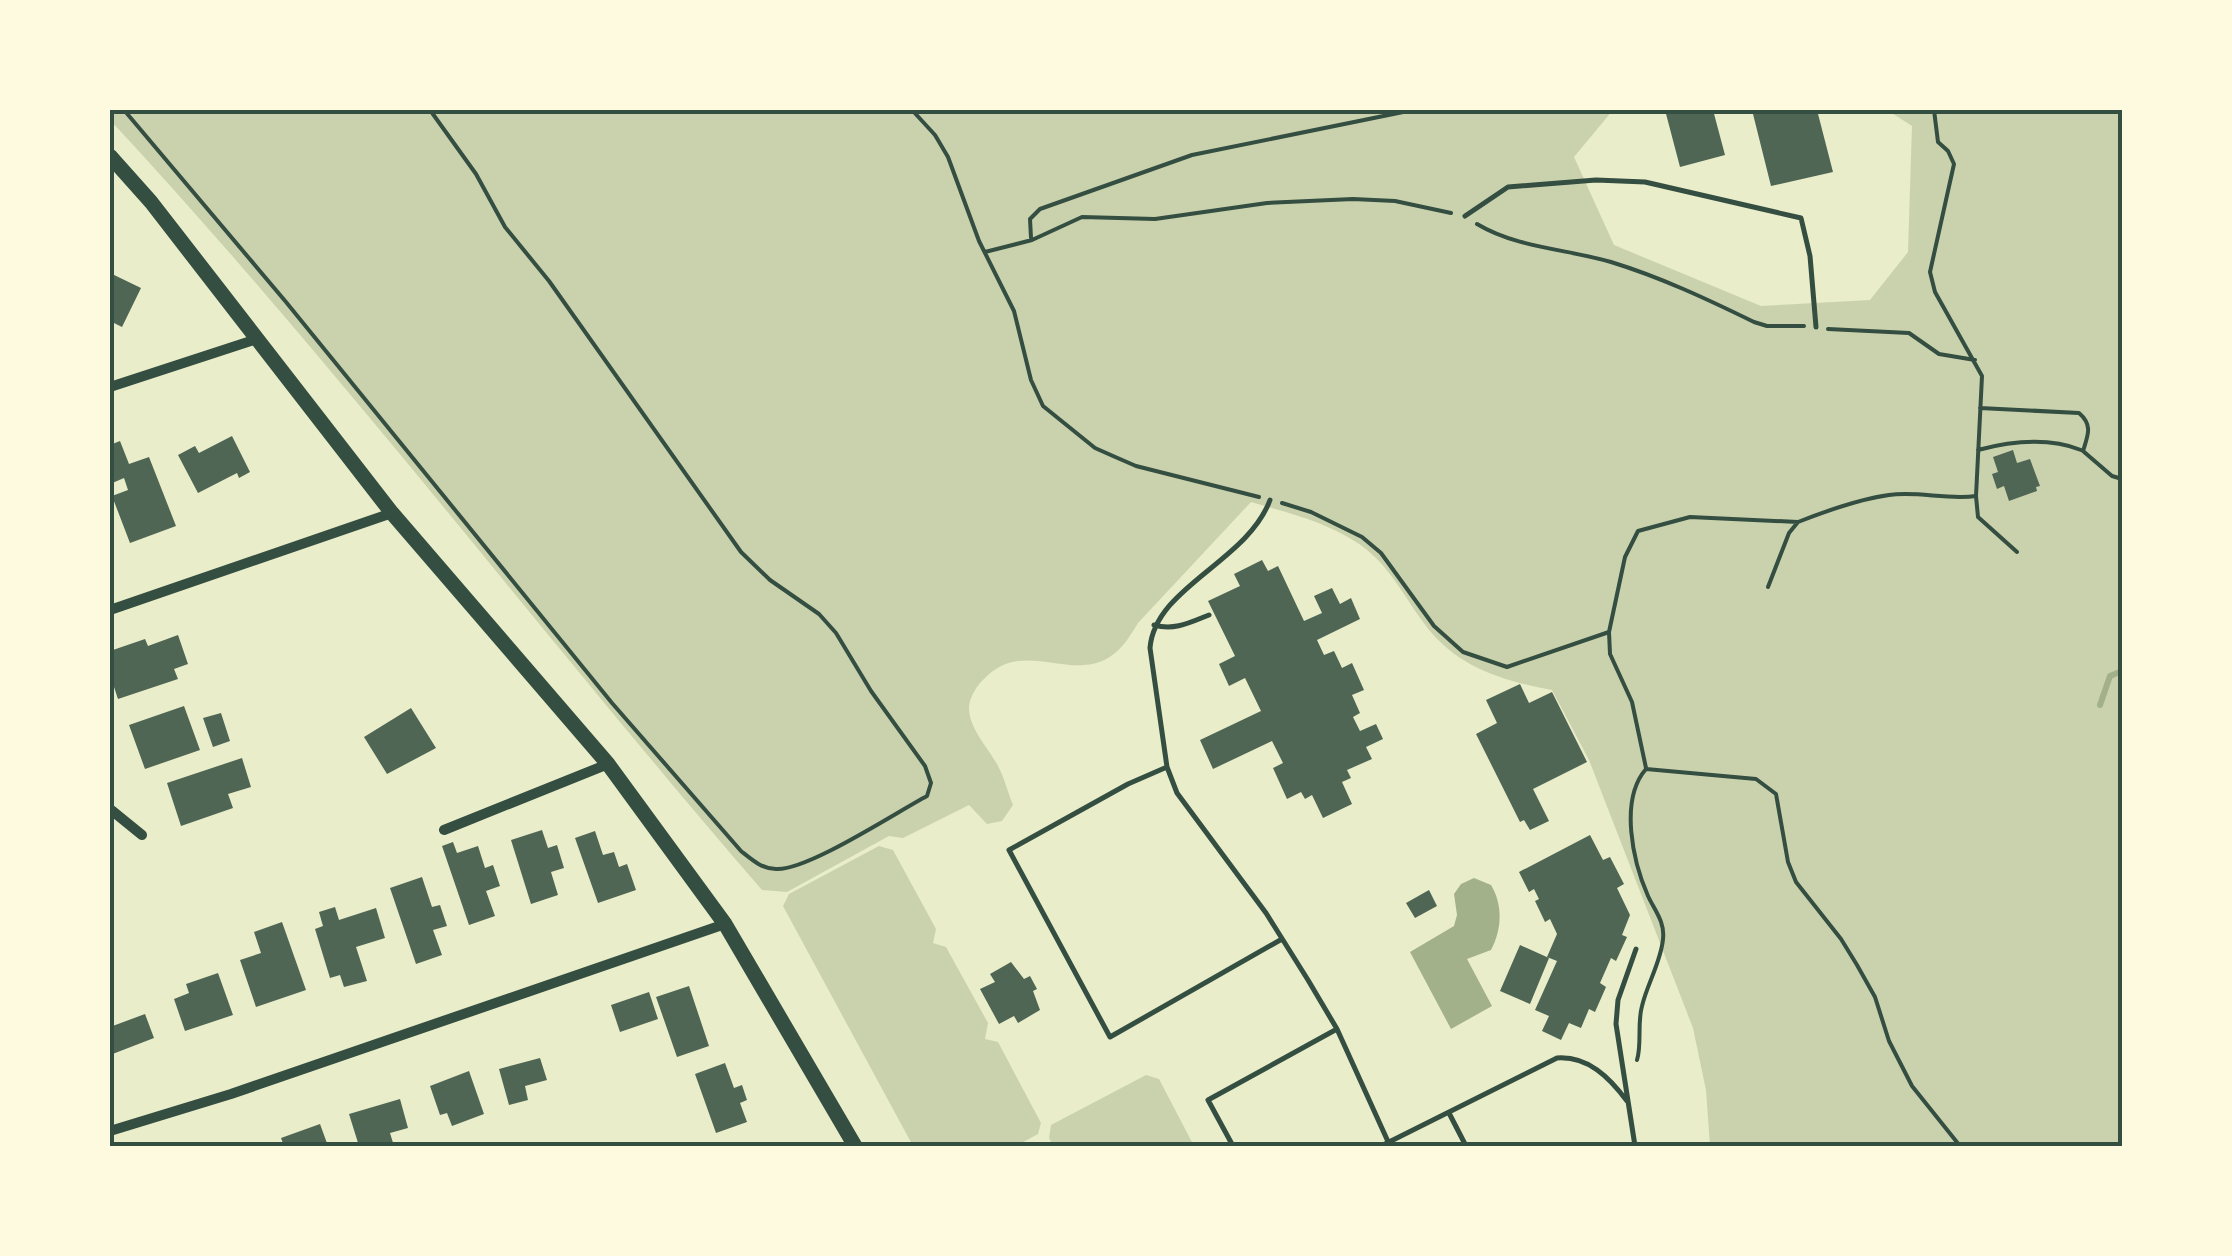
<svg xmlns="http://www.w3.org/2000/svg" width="2232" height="1256" font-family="Cabin,sans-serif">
<rect width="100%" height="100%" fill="#e9edc9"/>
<!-- green -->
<path fill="#cad2ad" d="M 110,110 L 1613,110 L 1574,157 L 1614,245 L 1761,306 L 1870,300 L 1908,252 L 1912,126 L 1887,110 L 2122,110 L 2122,1146 L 1710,1146 L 1706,1090 L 1693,1028 L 1589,760 L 1552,690 C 1504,681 1458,668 1426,626 C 1409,604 1396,578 1376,558 C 1344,526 1292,514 1251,502 L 1138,623 C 1130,636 1122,650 1108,658 C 1068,681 1023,638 984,679 C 977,685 970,697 969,706 C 968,729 990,749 999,768 C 1005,780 1008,793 1013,805 L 1002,821 L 987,824 L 969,805 L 903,838 L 889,836 L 787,892 L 762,890 C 542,636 339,366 110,120 Z
M 879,846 L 893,850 L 936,929 L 933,943 L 946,947 L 988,1023 L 985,1039 L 998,1042 L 1041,1123 L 1038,1134 L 1016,1146 L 913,1146 L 783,906 L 789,894 Z
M 1146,1075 L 1159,1079 L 1194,1146 L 1053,1146 L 1049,1138 L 1051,1125 Z"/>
<!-- water -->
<path fill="#a3b18a" d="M 1474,878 L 1491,885 C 1503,905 1502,929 1491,950 L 1467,959 L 1492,1006 L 1451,1029 L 1410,952 L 1454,926 L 1457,915 L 1454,894 L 1461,884 Z"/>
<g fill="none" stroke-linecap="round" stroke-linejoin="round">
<!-- stream -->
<path stroke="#a3b18a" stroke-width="6" d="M 2100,705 L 2110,676 L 2122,671"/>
</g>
<!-- building -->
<path fill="#4f6655" d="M 1665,110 L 1713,110 L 1725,155 L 1680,167 Z
M 1752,110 L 1817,110 L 1833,172 L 1771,186 Z
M 110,273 L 141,288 L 122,327 L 110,321 Z
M 232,436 L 250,472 L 239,478 L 237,473 L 198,493 L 178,455 L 195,446 L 199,453 Z
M 120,441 L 129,464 L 149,457 L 176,526 L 130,543 L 112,496 L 128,490 L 124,478 L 110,484 L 110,445 Z
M 2013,450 L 2017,463 L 2030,459 L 2040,486 L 2036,487 L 2037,491 L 2009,501 L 2004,486 L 1997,489 L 1992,474 L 1998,472 L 1993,457 Z
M 1262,560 L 1268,571 L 1278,566 L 1304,621 L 1322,613 L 1314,596 L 1332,588 L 1340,604 L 1351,598 L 1360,619 L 1317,640 L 1324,655 L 1334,651 L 1342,668 L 1352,663 L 1364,690 L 1352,695 L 1360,713 L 1353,717 L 1360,731 L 1376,724 L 1383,739 L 1366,747 L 1372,759 L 1347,770 L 1351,778 L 1342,782 L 1352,804 L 1323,818 L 1312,795 L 1305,799 L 1301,792 L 1287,799 L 1273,768 L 1283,763 L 1272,741 L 1213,769 L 1200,740 L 1261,711 L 1245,678 L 1229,686 L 1219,664 L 1235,656 L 1208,601 L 1240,586 L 1234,574 Z
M 178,635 L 188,664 L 174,669 L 178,679 L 118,699 L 110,675 L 110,651 L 145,639 L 148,646 Z
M 1520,684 L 1529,703 L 1552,692 L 1587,762 L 1533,789 L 1549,821 L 1530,830 L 1524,820 L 1520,822 L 1476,734 L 1497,723 L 1486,700 Z
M 184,706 L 200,750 L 145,769 L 129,725 Z
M 411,708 L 436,748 L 387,774 L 364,737 Z
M 221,713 L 230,741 L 213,747 L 203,718 Z
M 242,758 L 251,787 L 228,794 L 233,808 L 181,826 L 167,783 Z
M 542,830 L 548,848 L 557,845 L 564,868 L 551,872 L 558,895 L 531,904 L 511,840 Z
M 595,831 L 603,855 L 614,852 L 619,867 L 627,864 L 636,890 L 598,903 L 575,838 Z
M 1590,835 L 1603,860 L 1610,857 L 1624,884 L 1617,888 L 1630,915 L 1622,935 L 1627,937 L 1616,961 L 1611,958 L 1600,983 L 1606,987 L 1595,1012 L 1589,1009 L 1581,1028 L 1569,1023 L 1561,1040 L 1542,1031 L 1549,1016 L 1535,1010 L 1557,961 L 1547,957 L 1557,934 L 1550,919 L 1545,922 L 1535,901 L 1539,899 L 1534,889 L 1529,892 L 1519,872 Z
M 453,842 L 457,853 L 478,846 L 485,868 L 493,865 L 500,886 L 486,891 L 495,916 L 469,925 L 442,846 Z
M 422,877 L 432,907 L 440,905 L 447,926 L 433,930 L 442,955 L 416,964 L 390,888 Z
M 1429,890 L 1437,906 L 1415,918 L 1406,903 Z
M 335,907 L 339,920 L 376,908 L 385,938 L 356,947 L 367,981 L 344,987 L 340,975 L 330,978 L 315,929 L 323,926 L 319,912 Z
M 282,922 L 306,990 L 256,1007 L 240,960 L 261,953 L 254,932 Z
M 1520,945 L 1549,958 L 1530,1004 L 1500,991 Z
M 1011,962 L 1024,979 L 1030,976 L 1037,989 L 1033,991 L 1040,1010 L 1018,1023 L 1014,1016 L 999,1024 L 980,989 L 995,982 L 990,974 Z
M 218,973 L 233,1015 L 185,1031 L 174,999 L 189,993 L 186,984 Z
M 689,986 L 709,1046 L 677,1057 L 656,997 Z
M 649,992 L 658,1019 L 620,1032 L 611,1005 Z
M 145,1014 L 154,1038 L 110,1055 L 110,1027 Z
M 540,1058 L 547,1080 L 525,1086 L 528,1100 L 509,1105 L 499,1069 Z
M 725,1063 L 734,1088 L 742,1085 L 747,1100 L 740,1103 L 747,1122 L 716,1133 L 695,1074 Z
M 469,1071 L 484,1114 L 452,1126 L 447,1113 L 440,1115 L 430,1086 Z
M 400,1099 L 408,1128 L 390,1133 L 394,1146 L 359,1146 L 349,1114 Z
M 320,1124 L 328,1146 L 284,1146 L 281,1138 Z"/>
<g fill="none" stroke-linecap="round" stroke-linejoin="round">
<!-- path -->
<path stroke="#344e41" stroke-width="4" d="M 124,110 L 286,302 L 612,703 L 741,851 C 751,859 762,869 776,869 C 807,871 895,813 927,796 L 931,783 L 925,766 L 871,691 L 836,633 L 819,614 L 770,580 L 741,552 L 549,281 L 505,227 L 476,174 L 430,110
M 912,110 L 935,135 L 948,157 L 979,241 L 1014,311 L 1031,380 L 1043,406 L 1095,448 L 1113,456 L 1136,466 L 1259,497
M 1934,110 L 1938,142 L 1948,151 L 1954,164 L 1930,272 L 1935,292 L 1982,376 L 1976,496 L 1978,517 L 2017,552
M 1477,224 C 1517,248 1567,249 1611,262 C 1660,277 1707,299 1754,322 L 1767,326 L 1804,326
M 1031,238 L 1030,219 L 1040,209 L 1192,155 L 1413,110
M 985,252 L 1032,240 L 1082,217 L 1155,219 L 1267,203 L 1353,199 L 1395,201 L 1451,213
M 1828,329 L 1909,333 L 1939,354 L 1975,360
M 1980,408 L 2079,413 C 2093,425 2088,435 2083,451 L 2112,476 L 2122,479
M 1978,450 C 2012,441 2048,437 2081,450
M 1282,503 L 1311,512 L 1362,537 L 1381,553 L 1434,626 L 1463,652 L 1507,667 L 1609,632
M 1768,587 L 1789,533 L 1798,522 C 1826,511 1859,499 1889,495 C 1918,491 1947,500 1976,496
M 1646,768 L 1632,702 L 1610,654 L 1609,632 L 1625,557 L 1638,531 L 1690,517 L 1798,522
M 1637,1060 C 1642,1044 1637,1024 1642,1006 C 1647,984 1661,962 1663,939 C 1665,922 1655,911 1648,896 C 1633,862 1619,800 1646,769 L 1756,779 L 1776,794 L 1788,862 L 1796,882 L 1841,939 L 1857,965 L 1875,997 L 1889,1041 L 1912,1086 L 1960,1146"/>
<!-- service -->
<path stroke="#344e41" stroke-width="5" d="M 1465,216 L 1508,187 L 1596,180 L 1645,182 L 1801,218 L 1810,256 L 1816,327
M 1270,500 C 1247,562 1155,587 1150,648 L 1167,767 L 1177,793 L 1266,913 L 1308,980 L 1337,1029 L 1390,1146
M 1154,625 C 1175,631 1191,622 1209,615
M 1167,767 L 1128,784 L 1009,850 L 1110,1037 L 1282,939
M 1449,1113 L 1466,1146
M 1233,1146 L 1208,1100 L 1337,1029
M 1381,1146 L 1557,1058 C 1588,1056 1609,1077 1627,1101
M 1635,1146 L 1616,1024 L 1618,1000 L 1636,949"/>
<!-- minor -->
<path stroke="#344e41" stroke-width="10" d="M 110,387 L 257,339
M 110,610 L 392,513
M 110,809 L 142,835
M 444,830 L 608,764
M 110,1131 L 231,1094 L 725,924"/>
<!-- secondary -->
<path stroke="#344e41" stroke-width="15" d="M 110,156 L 151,202 L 392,513 L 608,764 L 725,924 L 855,1146"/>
</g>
<!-- border -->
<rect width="2232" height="1256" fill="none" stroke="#fefae0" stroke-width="225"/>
<rect x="112" y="112" width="2008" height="1032" fill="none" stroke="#344e41" stroke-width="4"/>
</svg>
